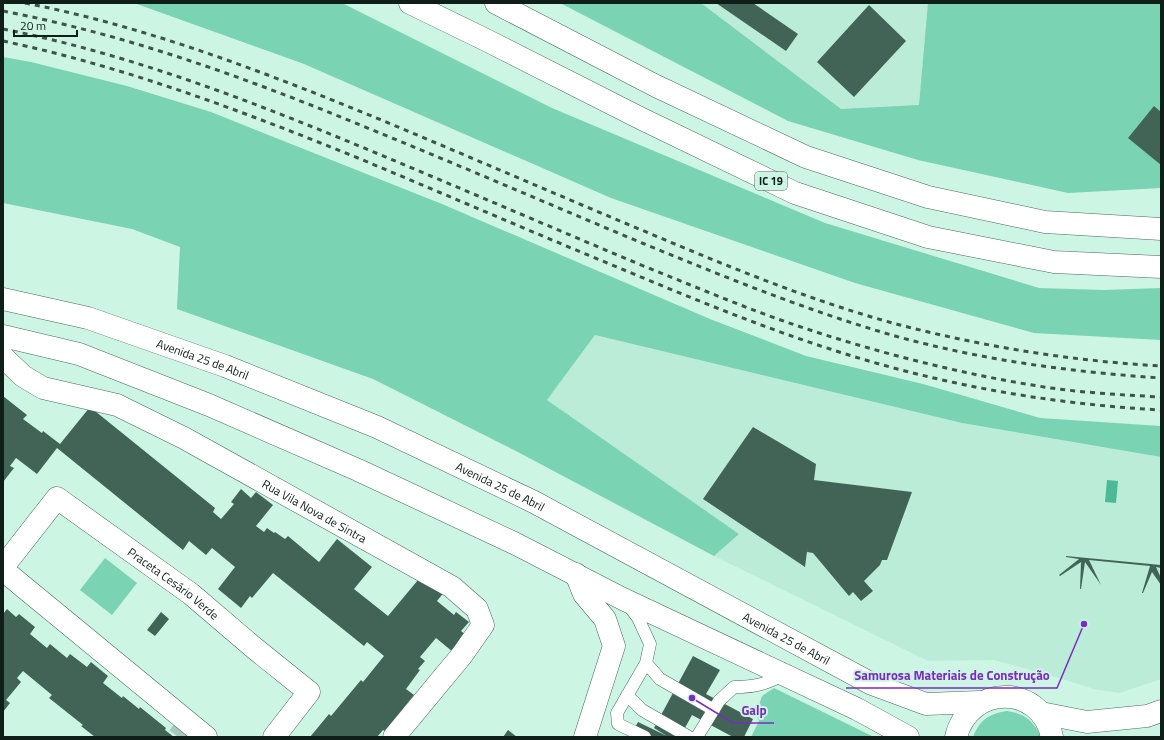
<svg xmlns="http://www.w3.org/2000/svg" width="1164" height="740" font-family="'Titillium Web',sans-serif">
<rect width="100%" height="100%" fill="#cdf5e4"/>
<!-- built -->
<path fill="#bbecd8" d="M 664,3 L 948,3 L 933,82 L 900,136 L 800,113 Z
M 595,335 L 962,423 L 1161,457 L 1161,679 L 1120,693 L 1094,689 L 1046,674 L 994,660 L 928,661 L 714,556 L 739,534 L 547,400 Z"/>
<!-- green -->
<path fill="#7ad3b3" d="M 134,3 L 342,3 L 552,108 L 825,223 L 1039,288 L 1104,290 L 1161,288 L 1161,340 L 1034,333 L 855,283 L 611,198 L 304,64 Z
M 560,3 L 701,3 L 841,109 L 919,105 L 928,3 L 1161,3 L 1161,188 L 1068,193 L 918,160 L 788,121 Z
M 3,57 L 31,62 L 127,86 L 211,112 L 442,204 L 710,319 L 806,356 L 923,384 L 1040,418 L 1161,426 L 1161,457 L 962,423 L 595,335 L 547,400 L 739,534 L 714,556 L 514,450 L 373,379 L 177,309 L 180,247 L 132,229 L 3,203 Z
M 105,558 L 137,583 L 112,615 L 80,590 Z
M 774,688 L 874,737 L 751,737 L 759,721 L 756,714 L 762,696 Z
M 1007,711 C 1025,714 1033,720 1041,737 L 973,737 C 980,720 988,714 1007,711 Z"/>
<!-- water -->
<path fill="#4cba96" d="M 1107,480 L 1118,481 L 1116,503 L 1105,502 Z"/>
<!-- building -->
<path fill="#416457" d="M 716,3 L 753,3 L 798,34 L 786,51 Z
M 869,5 L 906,41 L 854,97 L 817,62 Z
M 1154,106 L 1161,112 L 1161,165 L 1128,138 Z
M 3,396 L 27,415 L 23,419 L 42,433 L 43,431 L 60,444 L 90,407 L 215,508 L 213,512 L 221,519 L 234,504 L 231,502 L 241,489 L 251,498 L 256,492 L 273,505 L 256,526 L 264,532 L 267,528 L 274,533 L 275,532 L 285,539 L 288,536 L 319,562 L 337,539 L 372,567 L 354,589 L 388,616 L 418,580 L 425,585 L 430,578 L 445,591 L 437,601 L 454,615 L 456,612 L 469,622 L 461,631 L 466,635 L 453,652 L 436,638 L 420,657 L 425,661 L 418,669 L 420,670 L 406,689 L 414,695 L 385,731 L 383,730 L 377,737 L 310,737 L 329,714 L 331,716 L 361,680 L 363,682 L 384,656 L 367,642 L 364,646 L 273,573 L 252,598 L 250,596 L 241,608 L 218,589 L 235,567 L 212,548 L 206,555 L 189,541 L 183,550 L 57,448 L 37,474 L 16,458 L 10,466 L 14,468 L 3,482 Z
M 753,427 L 816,464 L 814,480 L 912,492 L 887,560 L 882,560 L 880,565 L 864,581 L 873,591 L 861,601 L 853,592 L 849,596 L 813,553 L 807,552 L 808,544 L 805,567 L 703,499 Z
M 1066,556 L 1161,565 L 1161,568 L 1156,567 L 1161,578 L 1161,585 L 1152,572 L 1143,593 L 1142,593 L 1150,566 L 1089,560 L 1101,585 L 1085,562 L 1081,589 L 1080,589 L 1081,562 L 1060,576 L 1059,575 L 1079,559 L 1066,557 Z
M 7,609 L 16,617 L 19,614 L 35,627 L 30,634 L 47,648 L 50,644 L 67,658 L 70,654 L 87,667 L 91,662 L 108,676 L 103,683 L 122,698 L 123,696 L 139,709 L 140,707 L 166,728 L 165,730 L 174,737 L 95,737 L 81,726 L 83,725 L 49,698 L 52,695 L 23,671 L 17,678 L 21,682 L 6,700 L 10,703 L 3,712 L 3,614 Z
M 161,612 L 169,619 L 155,636 L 147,630 Z
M 693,656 L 720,670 L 706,694 L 753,719 L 744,737 L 733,737 L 692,715 L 680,737 L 630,737 L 638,722 L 667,736 L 654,728 Z
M 508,730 L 517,737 L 503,737 Z"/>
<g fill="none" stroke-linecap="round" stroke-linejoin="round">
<!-- street-tunnel -->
<path stroke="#a7cabb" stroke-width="22" stroke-dasharray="22 11" stroke-linecap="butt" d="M 178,737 L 189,723"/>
<!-- lane casing -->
<g stroke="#476a5c" stroke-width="13">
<path id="lane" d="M 629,606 L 638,618 L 650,644 L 646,663 L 617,713 L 618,724 L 645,737
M 646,663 L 660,679 L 714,710
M 627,695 L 642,710 L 689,737
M 697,737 L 719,701 L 734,687 C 757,687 764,684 784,675"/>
</g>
<!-- street casing -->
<g stroke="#476a5c" stroke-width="23">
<g id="street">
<path id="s1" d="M 3,357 L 23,376 L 43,388 L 117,405 L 184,438 L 452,587 L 477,609 L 483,625 L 462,655 L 394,737"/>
<path id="s2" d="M 3,567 L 57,498 L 191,594 L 253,647 L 309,692 L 274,737"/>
<path d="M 3,570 L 206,737"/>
<path d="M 576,574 L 584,594 L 605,619 L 614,646 L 585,737"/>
</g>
</g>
<!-- secondary casing -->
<g stroke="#476a5c" stroke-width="23">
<g id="secondary">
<path id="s3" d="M 3,299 L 88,318 L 225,366 L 377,427 L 534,502 L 872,684 L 926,704 L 980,702"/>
<path d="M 3,336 L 79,354 L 209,405 L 358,470 L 514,543 L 623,599 L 857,709 L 908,737"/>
<path d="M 1041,713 L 1087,722 L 1147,716 L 1161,711"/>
<path d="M 956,737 C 969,684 1041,683 1052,737"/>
</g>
</g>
<!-- highway casing -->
<g stroke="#476a5c" stroke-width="23">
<path id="highway" d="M 410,3 L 484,39 L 642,119 L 795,193 L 928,237 L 1054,262 L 1161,267
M 496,3 L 656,86 L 806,157 L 928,197 L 1045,222 L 1161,229"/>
</g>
<!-- lane -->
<use href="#lane" stroke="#fff" stroke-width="12"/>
<!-- street -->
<use href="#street" stroke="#fff" stroke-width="22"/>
<!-- secondary -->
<use href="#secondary" stroke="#fff" stroke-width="22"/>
<!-- highway -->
<use href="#highway" stroke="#fff" stroke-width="22"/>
<!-- rail -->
<path stroke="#3e534a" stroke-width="3" stroke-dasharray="5 5" stroke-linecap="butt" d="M 25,3 C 148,27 264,72 379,119 C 470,157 560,196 651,234 C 732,268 814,302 900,325 C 985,347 1073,361 1161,366
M 3,11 C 132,36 249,79 370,129 C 461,166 551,205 642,243 C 725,277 808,311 895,336 C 982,360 1071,372 1161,378
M 3,29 C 124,53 238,96 352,143 C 451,184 548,226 646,267 C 696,287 745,308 795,325 C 878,353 964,375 1051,388 C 1087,393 1124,395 1161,397
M 3,41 C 126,67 242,111 358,158 C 449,196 539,235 629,272 C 696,300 762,327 830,349 C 937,384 1048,404 1161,410"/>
</g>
<g text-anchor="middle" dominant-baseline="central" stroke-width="4" stroke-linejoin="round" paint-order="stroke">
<!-- shield labels -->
<rect fill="#cdf5e4" stroke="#485e55" stroke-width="1" x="755" y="172" width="32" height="18" rx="3"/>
<g font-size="11" font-weight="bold" fill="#0f1e18">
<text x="771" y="181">IC 19</text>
</g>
<!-- street labels -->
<g font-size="12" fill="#0f1e18" stroke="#cdf5e4">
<text stroke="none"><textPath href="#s3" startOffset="209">Avenida 25 de Abril</textPath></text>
<text stroke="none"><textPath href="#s3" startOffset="533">Avenida 25 de Abril</textPath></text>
<text stroke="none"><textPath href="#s1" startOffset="351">Rua Vila Nova de Sintra</textPath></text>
<text stroke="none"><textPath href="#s2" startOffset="232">Praceta Cesário Verde</textPath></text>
<text stroke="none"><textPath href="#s3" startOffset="857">Avenida 25 de Abril</textPath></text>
</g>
</g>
<!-- callouts -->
<path fill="none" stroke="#7b2cbf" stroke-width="1.5" d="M1084 624L1057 688H846M692 698L733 723H774"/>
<g fill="#7b2cbf" stroke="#cdf5e4" stroke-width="1.5">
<circle cx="1084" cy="624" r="4"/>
<circle cx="692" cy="698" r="4"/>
</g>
<g font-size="13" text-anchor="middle" font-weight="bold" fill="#7b2cbf" stroke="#cdf5e4" stroke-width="4" stroke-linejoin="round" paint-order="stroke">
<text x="952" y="680">Samurosa Materiais de Construção</text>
<text x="754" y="715">Galp</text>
</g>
<!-- border -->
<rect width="1164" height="740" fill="none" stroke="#0f1e18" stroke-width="8"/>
<!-- scale -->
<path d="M14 30v6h63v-6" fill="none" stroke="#0f1e18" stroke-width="2"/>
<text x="20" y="30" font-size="12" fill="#0f1e18" stroke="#cdf5e4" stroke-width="3" paint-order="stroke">20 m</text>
</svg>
